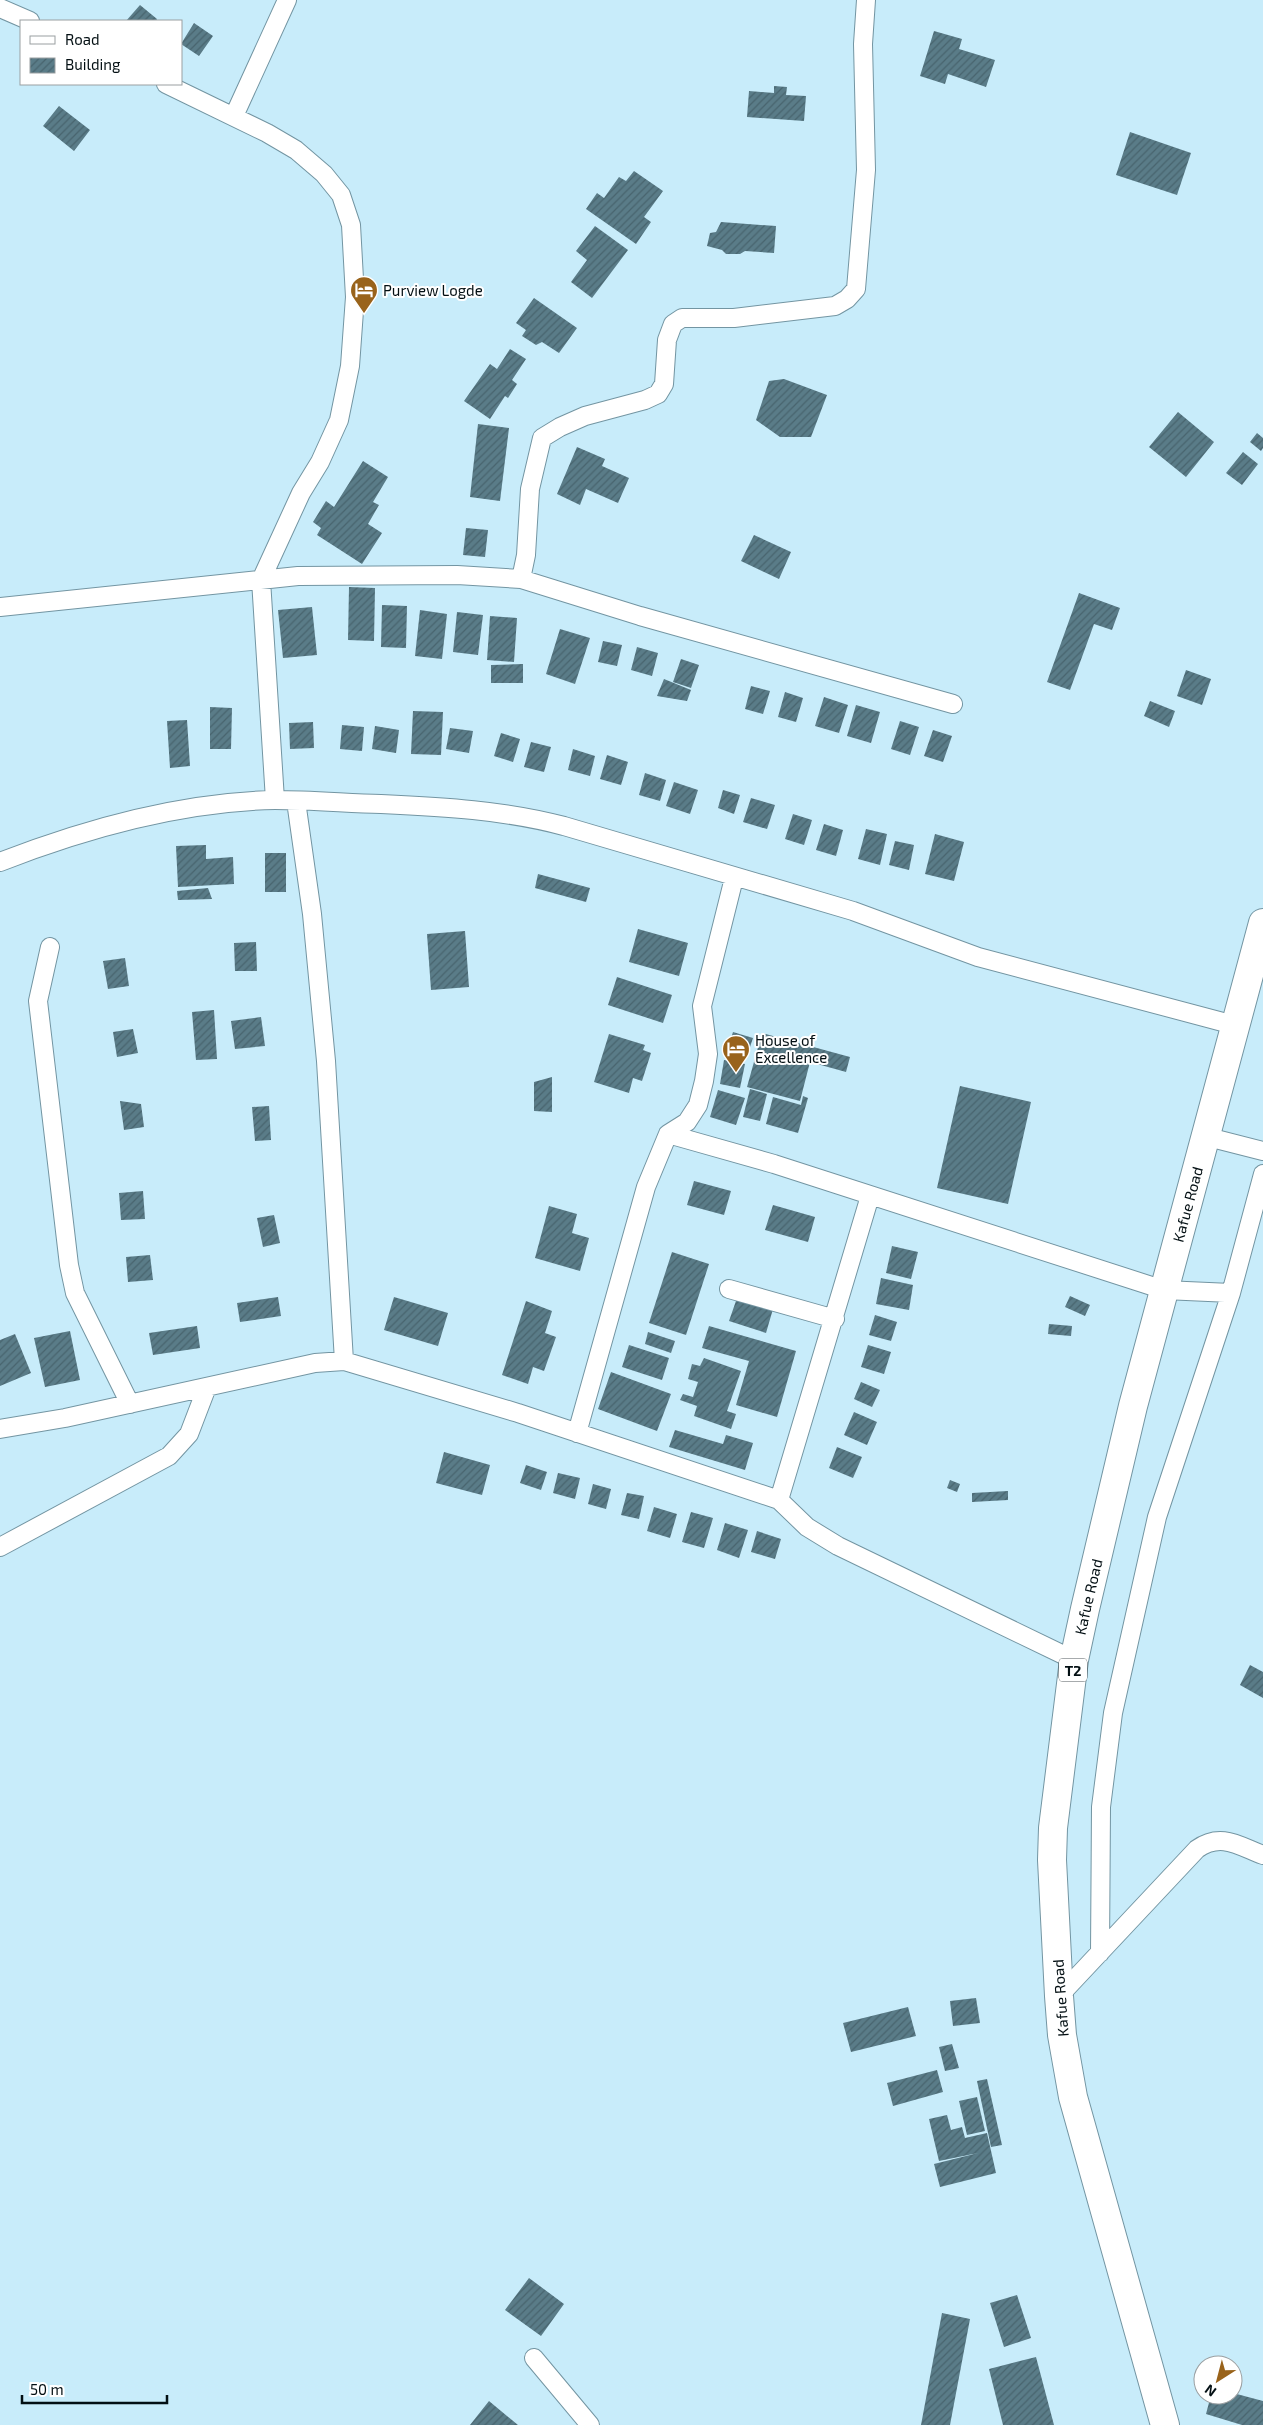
<svg xmlns="http://www.w3.org/2000/svg" width="1263" height="2425" font-family="'Exo 2',sans-serif">
<defs>
<pattern id="building-hatch" width="6" height="6" patternUnits="userSpaceOnUse" patternTransform="scale(1.25)"><rect width="6" height="6" fill="#5a7c88"/><path d="M-1 1l2-2M0 6l6-6M5 7l2-2" fill="none" stroke="#48646e"/></pattern>
</defs>
<rect width="100%" height="100%" fill="#c8ecfa"/>
<!-- building -->
<path fill="url(#building-hatch)" d="M 140,5 L 157,19 L 156,21 L 126,21 Z
M 194,23 L 213,36 L 199,56 L 181,44 Z
M 934,31 L 962,39 L 959,49 L 995,60 L 986,87 L 948,74 L 945,84 L 920,76 Z
M 774,86 L 787,87 L 786,95 L 806,96 L 804,121 L 747,117 L 749,91 L 774,93 Z
M 59,106 L 90,130 L 74,151 L 43,126 Z
M 1130,132 L 1191,153 L 1177,195 L 1116,175 Z
M 634,171 L 663,191 L 644,217 L 651,222 L 636,244 L 586,209 L 597,193 L 604,198 L 619,177 L 626,181 Z
M 721,222 L 776,226 L 774,253 L 745,251 L 740,254 L 726,254 L 722,250 L 707,246 L 710,233 L 716,232 Z
M 595,226 L 628,250 L 592,298 L 571,282 L 587,260 L 576,251 Z
M 534,298 L 577,328 L 559,353 L 542,342 L 536,345 L 522,336 L 526,330 L 516,323 Z
M 510,349 L 526,359 L 512,380 L 517,384 L 508,398 L 505,396 L 490,419 L 464,401 L 490,364 L 497,369 Z
M 784,379 L 827,395 L 811,437 L 780,437 L 756,420 L 769,381 Z
M 1178,412 L 1214,442 L 1186,477 L 1149,447 Z
M 478,424 L 509,428 L 500,501 L 470,497 Z
M 1257,433 L 1263,438 L 1263,448 L 1261,451 L 1250,442 Z
M 577,447 L 605,459 L 602,466 L 629,478 L 618,503 L 586,489 L 580,505 L 557,494 Z
M 1243,452 L 1258,464 L 1242,485 L 1226,473 Z
M 363,461 L 388,477 L 373,502 L 379,505 L 368,524 L 382,533 L 362,564 L 317,535 L 321,528 L 313,522 L 326,501 L 334,507 Z
M 466,528 L 488,530 L 485,557 L 463,555 Z
M 754,535 L 791,552 L 779,579 L 741,561 Z
M 349,587 L 375,588 L 374,641 L 348,640 Z
M 1079,593 L 1120,608 L 1112,630 L 1094,624 L 1070,690 L 1047,682 Z
M 382,605 L 407,606 L 406,648 L 381,647 Z
M 312,607 L 317,655 L 283,658 L 278,610 Z
M 420,610 L 447,614 L 442,659 L 415,656 Z
M 457,612 L 483,615 L 478,655 L 453,652 Z
M 490,616 L 517,618 L 514,662 L 487,660 Z
M 560,629 L 590,638 L 575,684 L 546,674 Z
M 603,641 L 622,645 L 617,666 L 598,662 Z
M 637,647 L 658,653 L 652,676 L 631,670 Z
M 681,659 L 699,665 L 691,688 L 673,682 Z
M 523,664 L 523,683 L 491,683 L 491,665 Z
M 1186,670 L 1211,679 L 1202,705 L 1177,696 Z
M 664,679 L 691,690 L 687,701 L 657,696 Z
M 751,686 L 770,691 L 763,714 L 745,709 Z
M 785,692 L 803,698 L 796,722 L 778,717 Z
M 824,697 L 848,705 L 839,733 L 815,726 Z
M 1150,701 L 1175,711 L 1169,727 L 1144,716 Z
M 856,705 L 880,712 L 871,743 L 847,736 Z
M 210,707 L 232,708 L 231,749 L 210,749 Z
M 413,711 L 443,712 L 441,755 L 411,754 Z
M 187,720 L 190,766 L 170,768 L 167,721 Z
M 900,721 L 919,727 L 910,755 L 891,749 Z
M 313,722 L 314,748 L 290,749 L 289,723 Z
M 342,725 L 364,727 L 362,751 L 340,749 Z
M 375,726 L 399,730 L 396,753 L 372,749 Z
M 450,728 L 473,731 L 469,753 L 446,749 Z
M 933,730 L 952,736 L 943,762 L 924,756 Z
M 501,733 L 520,739 L 513,762 L 494,756 Z
M 531,742 L 551,747 L 544,772 L 524,767 Z
M 573,749 L 595,756 L 590,776 L 568,770 Z
M 607,755 L 628,762 L 621,785 L 600,779 Z
M 645,773 L 666,780 L 660,801 L 639,795 Z
M 674,782 L 698,790 L 690,814 L 666,806 Z
M 723,790 L 740,795 L 734,814 L 718,808 Z
M 751,798 L 775,805 L 767,829 L 743,822 Z
M 793,814 L 812,820 L 804,845 L 785,839 Z
M 824,824 L 843,830 L 836,856 L 816,850 Z
M 866,829 L 887,834 L 880,865 L 858,859 Z
M 935,834 L 964,842 L 954,881 L 925,874 Z
M 895,841 L 914,845 L 909,870 L 889,865 Z
M 206,845 L 206,859 L 233,857 L 234,884 L 178,887 L 176,846 Z
M 265,853 L 286,853 L 286,892 L 265,892 Z
M 538,874 L 590,888 L 586,902 L 535,888 Z
M 208,888 L 212,899 L 178,900 L 177,891 Z
M 638,929 L 688,943 L 679,976 L 629,962 Z
M 465,931 L 469,987 L 431,990 L 427,934 Z
M 256,942 L 257,971 L 235,971 L 234,943 Z
M 125,958 L 129,986 L 108,989 L 103,961 Z
M 617,977 L 672,995 L 663,1023 L 608,1005 Z
M 214,1010 L 217,1059 L 196,1060 L 192,1012 Z
M 261,1017 L 265,1046 L 235,1049 L 231,1021 Z
M 133,1029 L 138,1053 L 117,1057 L 113,1032 Z
M 733,1032 L 753,1038 L 749,1050 L 729,1044 Z
M 762,1033 L 850,1057 L 846,1072 L 810,1062 L 800,1101 L 747,1087 Z
M 609,1034 L 645,1045 L 643,1050 L 651,1053 L 642,1081 L 633,1078 L 629,1093 L 594,1082 Z
M 724,1060 L 745,1064 L 740,1088 L 720,1084 Z
M 552,1077 L 552,1112 L 534,1111 L 534,1082 Z
M 960,1086 L 1031,1102 L 1008,1204 L 937,1188 Z
M 750,1089 L 767,1094 L 760,1121 L 743,1117 Z
M 718,1090 L 745,1098 L 736,1125 L 710,1117 Z
M 803,1096 L 808,1098 L 798,1133 L 766,1124 L 773,1097 L 801,1105 Z
M 120,1101 L 141,1104 L 144,1127 L 124,1130 Z
M 269,1106 L 271,1140 L 255,1141 L 252,1107 Z
M 694,1181 L 731,1191 L 724,1215 L 687,1205 Z
M 143,1191 L 145,1219 L 121,1220 L 119,1193 Z
M 773,1205 L 815,1217 L 808,1242 L 765,1230 Z
M 549,1206 L 577,1214 L 572,1233 L 589,1238 L 580,1271 L 535,1258 Z
M 274,1215 L 280,1243 L 263,1247 L 257,1218 Z
M 892,1246 L 918,1252 L 911,1279 L 886,1273 Z
M 672,1252 L 709,1264 L 686,1335 L 649,1323 Z
M 150,1255 L 153,1280 L 128,1282 L 126,1257 Z
M 881,1278 L 913,1285 L 909,1310 L 876,1304 Z
M 1070,1296 L 1090,1305 L 1085,1316 L 1065,1307 Z
M 278,1297 L 281,1316 L 240,1322 L 237,1303 Z
M 394,1297 L 448,1313 L 438,1346 L 384,1330 Z
M 737,1298 L 773,1309 L 766,1333 L 729,1321 Z
M 526,1301 L 552,1311 L 545,1333 L 556,1337 L 544,1371 L 533,1367 L 528,1384 L 502,1375 Z
M 875,1315 L 897,1322 L 891,1341 L 869,1335 Z
M 1049,1324 L 1072,1326 L 1071,1336 L 1048,1334 Z
M 197,1326 L 200,1348 L 153,1355 L 149,1333 Z
M 709,1326 L 796,1351 L 777,1417 L 736,1405 L 749,1361 L 702,1348 Z
M 70,1331 L 80,1380 L 45,1387 L 34,1338 Z
M 648,1332 L 675,1341 L 671,1353 L 645,1344 Z
M 15,1334 L 31,1373 L 0,1386 L 0,1340 Z
M 629,1345 L 669,1358 L 662,1380 L 622,1367 Z
M 868,1345 L 891,1352 L 884,1374 L 861,1367 Z
M 704,1358 L 741,1371 L 727,1411 L 736,1414 L 731,1429 L 694,1416 L 697,1406 L 680,1400 L 683,1394 L 693,1397 L 698,1382 L 688,1379 L 692,1364 L 700,1366 Z
M 611,1372 L 671,1394 L 657,1431 L 598,1409 Z
M 861,1382 L 880,1390 L 872,1407 L 854,1399 Z
M 854,1412 L 877,1422 L 867,1445 L 844,1435 Z
M 675,1430 L 723,1444 L 726,1435 L 753,1443 L 745,1470 L 669,1447 Z
M 837,1447 L 862,1457 L 853,1478 L 829,1468 Z
M 444,1452 L 490,1465 L 482,1495 L 436,1483 Z
M 526,1465 L 547,1472 L 541,1490 L 520,1483 Z
M 558,1473 L 580,1478 L 575,1499 L 553,1493 Z
M 950,1480 L 960,1484 L 957,1492 L 947,1488 Z
M 593,1484 L 611,1489 L 606,1509 L 588,1504 Z
M 1008,1491 L 1008,1500 L 972,1502 L 972,1493 Z
M 627,1493 L 644,1496 L 639,1519 L 621,1515 Z
M 654,1507 L 677,1514 L 670,1538 L 647,1531 Z
M 691,1512 L 713,1518 L 704,1548 L 682,1542 Z
M 725,1523 L 748,1530 L 739,1558 L 717,1550 Z
M 757,1531 L 781,1539 L 775,1559 L 751,1552 Z
M 1250,1665 L 1263,1672 L 1263,1698 L 1240,1685 Z
M 976,1998 L 980,2023 L 953,2026 L 950,2001 Z
M 908,2007 L 916,2036 L 851,2052 L 843,2023 Z
M 952,2044 L 959,2068 L 945,2071 L 939,2047 Z
M 937,2070 L 943,2092 L 893,2106 L 887,2083 Z
M 987,2079 L 1002,2145 L 991,2147 L 977,2081 Z
M 977,2097 L 985,2131 L 967,2135 L 959,2101 Z
M 947,2115 L 951,2130 L 962,2127 L 965,2138 L 987,2133 L 996,2173 L 940,2187 L 934,2164 L 978,2153 L 939,2161 L 929,2119 Z
M 529,2278 L 564,2304 L 541,2336 L 505,2310 Z
M 1017,2295 L 1031,2338 L 1004,2347 L 990,2303 Z
M 942,2313 L 970,2319 L 950,2425 L 921,2425 Z
M 1036,2357 L 1054,2425 L 1003,2425 L 989,2369 Z
M 1233,2393 L 1263,2401 L 1263,2425 L 1242,2425 L 1206,2414 L 1211,2395 L 1233,2395 Z
M 489,2401 L 518,2425 L 470,2425 Z"/>
<g fill="none" stroke-linecap="round" stroke-linejoin="round">
<!-- minor casing -->
<g stroke="#7395a2" stroke-width="20">
<path id="minor" d="M 0,8 L 30,21
M 166,84 L 267,133 L 296,150 L 324,174 L 341,195 L 351,225 L 355,297 L 350,366 L 339,420 L 320,462 L 301,493 L 261,580 L 275,800
M 234,116 L 287,0
M 521,579 L 526,555 L 530,489 L 542,438 L 560,427 L 585,416 L 645,400 L 658,394 L 664,384 L 667,340 L 673,324 L 682,318 L 734,318 L 835,306 L 847,299 L 856,289 L 866,170 L 863,44 L 866,0
M 0,607 L 298,576 L 457,575 L 521,579 L 640,616 L 953,704
M 296,801 L 312,914 L 326,1061 L 344,1361
M 0,862 C 87,828 182,802 275,800 C 310,800 346,803 381,804 C 443,807 504,810 564,826 L 853,911 L 978,957 L 1234,1025
M 50,947 L 38,1001 L 69,1265 L 75,1293 L 130,1404
M 668,1134 L 774,1164 L 1164,1290 L 1231,1293 L 1157,1517 L 1113,1713 L 1101,1807 L 1100,1953
M 1204,1136 L 1263,1151
M 729,1289 L 835,1319
M 1231,1293 L 1263,1174
M 0,1429 L 65,1418 L 315,1363 L 344,1361 L 518,1413 L 779,1500 L 807,1527 L 838,1546 L 1074,1660
M 577,1433 L 646,1187 L 668,1134 L 687,1122 L 698,1105 L 704,1081 L 708,1054 L 702,1006 L 734,878
M 779,1500 L 870,1196
M 0,1547 L 169,1456 L 189,1434 L 207,1387
M 1059,1996 L 1197,1849 C 1221,1832 1239,1846 1263,1855
M 534,2358 L 590,2425"/>
</g>
<!-- trunk casing -->
<g stroke="#7395a2" stroke-width="30">
<g id="trunk">
<path id="s1" d="M 1165,2425 L 1073,2097 L 1062,2035 L 1059,1996 L 1052,1860 L 1053,1828 L 1074,1660 L 1085,1609 L 1133,1406 L 1263,923"/>
</g>
</g>
<!-- minor -->
<use href="#minor" stroke="#fff" stroke-width="18"/>
<!-- trunk -->
<use href="#trunk" stroke="#fff" stroke-width="28"/>
</g>
<!-- icons -->
<defs>
<g id="hotel-pin" transform="scale(1.4375)"><path d="M0 17L-7.5 6A9.5 9.5 0 1 1 7.5 6Z" fill="#99631b" stroke="#fff"/><path d="M-6-4.5h1.5V1H6V5H4.5V3h-9V5H-6ZM-4 0a1.8 1.8 0 1 1 3.6 0ZM.5 0V-2.5h3Q6-2.5 6 0Z" fill="#fff"/></g>
</defs>
<g fill-rule="evenodd">
<use href="#hotel-pin" x="364" y="290"/>
<use href="#hotel-pin" x="736" y="1049"/>
</g>
<g text-anchor="middle" dominant-baseline="central" stroke-width="4" stroke-linejoin="round" paint-order="stroke">
<!-- shield labels -->
<rect fill="#fff" stroke="#4f575a" stroke-width="1" x="1059" y="1658.5" width="28" height="23" rx="4"/>
<g font-size="14" font-weight="bold" fill="#030f13">
<text x="1073" y="1670">T2</text>
</g>
<!-- poi labels -->
<g font-size="15" fill="#030f13" stroke="#fff" text-anchor="start">
<text x="383" y="290">Purview Logde</text>
<text x="755" y="1040">House of<tspan x="755" dy="17">Excellence</tspan></text>
</g>
<!-- street labels -->
<g font-size="15" fill="#030f13" stroke="#fff">
<text stroke="none"><textPath href="#s1" startOffset="1250">Kafue Road</textPath></text>
<text stroke="none"><textPath href="#s1" startOffset="845">Kafue Road</textPath></text>
<text transform="translate(1060 1998) rotate(-94)">Kafue Road</text>
</g>
</g>
<!-- legend -->
<rect x="20" y="20" width="162" height="65" fill="#ffffff" stroke="#9a9fa1"/>
<rect x="30" y="36" width="25" height="8" fill="#ffffff" stroke="#9a9fa1"/>
<text x="65" y="45" font-size="15" fill="#030f13">Road</text>
<rect x="30" y="58" width="25" height="15" fill="url(#building-hatch)" stroke="#9a9fa1"/>
<text x="65" y="70" font-size="15" fill="#030f13">Building</text>
<!-- north arrow -->
<g transform="translate(1218 2380) rotate(216)"><circle r="24" fill="#ffffff" stroke="#9a9fa1"/>
<path d="M0-4L9 19L0 12L-9 19Z" fill="#99631b"/>
<text y="-8" font-size="14" font-weight="bold" text-anchor="middle" fill="#030f13">N</text>
</g>
<!-- scale -->
<path d="M22 2395v8h145v-8" fill="none" stroke="#030f13" stroke-width="2.5"/>
<text x="30" y="2395" font-size="15" fill="#030f13" stroke="#ffffff" stroke-width="4" paint-order="stroke">50 m</text>
</svg>
